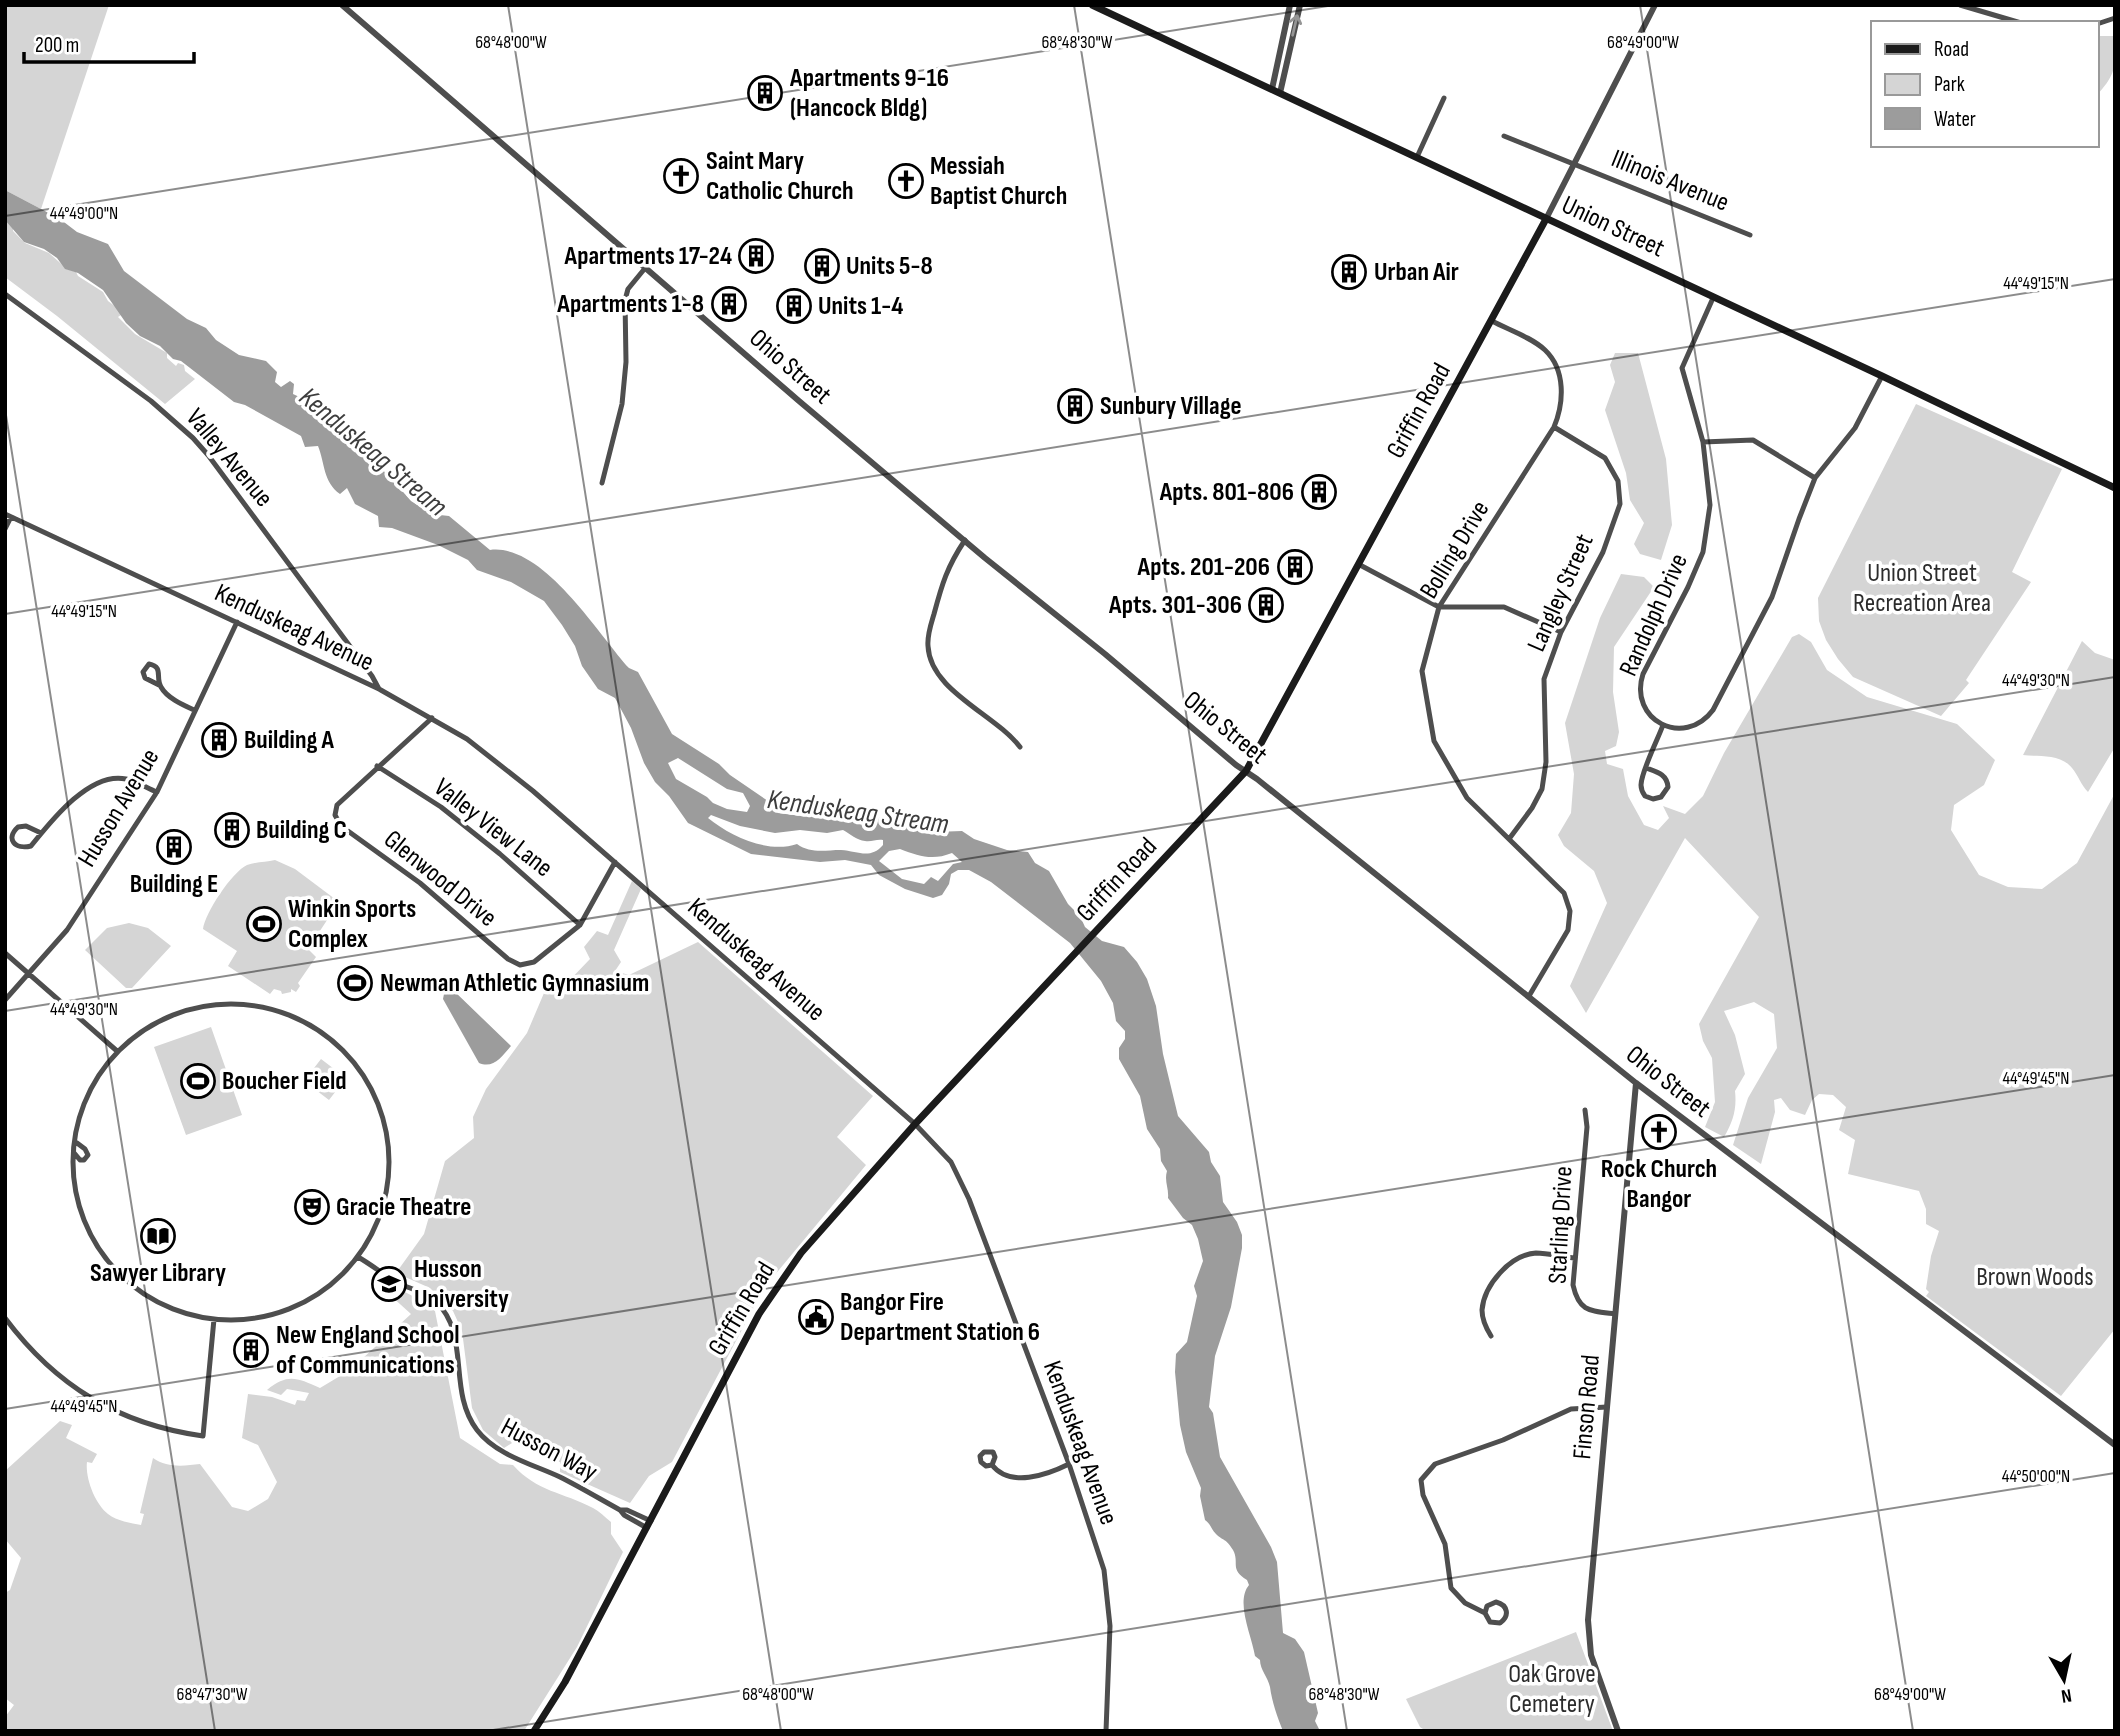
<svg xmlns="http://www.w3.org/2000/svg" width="2120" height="1736" font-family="'Sofia Sans Condensed',sans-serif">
<rect width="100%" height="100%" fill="#fff"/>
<!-- green -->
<path fill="#d5d5d5" d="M 5,5 L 109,5 L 41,209 L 5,190 Z
M 2097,36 L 2115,36 C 2115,65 2118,72 2097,95 Z
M 5,221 L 13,225 L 13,231 L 25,243 L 49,253 L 67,269 L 76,272 L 78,276 L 103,292 L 108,301 L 120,310 L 121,315 L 118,317 L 135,334 L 167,353 L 167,358 L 176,366 L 178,363 L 184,365 L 185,371 L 195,379 L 165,404 L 57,316 L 5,277 Z
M 1615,353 L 1638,353 L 1666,459 L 1672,525 L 1661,560 L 1640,554 L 1634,544 L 1644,523 L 1630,500 L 1626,473 L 1605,410 L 1615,382 L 1610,365 Z
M 1916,404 L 2062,469 L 2012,572 L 2031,582 L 1966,680 L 1969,683 L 1941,716 L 1853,677 L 1838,659 L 1826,640 L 1819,621 L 1818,598 Z
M 1621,574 L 1644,577 L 1654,587 L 1614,647 L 1613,692 L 1619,732 L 1616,746 L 1605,751 L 1607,764 L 1623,769 L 1628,796 L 1644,825 L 1658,830 L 1669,818 L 1663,806 L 1685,814 L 1703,796 L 1724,753 L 1792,637 L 1799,634 L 1811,642 L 1827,670 L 1867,697 L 1957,724 L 1995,760 L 1984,785 L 1954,805 L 1951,830 L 1979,875 L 2008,887 L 2042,889 L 2077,863 L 2115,793 L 2115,1329 L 2061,1396 L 1926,1296 L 1929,1292 L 1926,1289 L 1931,1256 L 1939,1231 L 1926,1224 L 1926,1209 L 1919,1191 L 1848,1174 L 1855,1140 L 1839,1130 L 1846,1107 L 1833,1095 L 1819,1094 L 1812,1100 L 1805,1115 L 1790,1110 L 1781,1098 L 1774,1100 L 1775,1112 L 1761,1164 L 1733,1145 L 1748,1098 L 1777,1048 L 1774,1014 L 1754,1002 L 1724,1011 L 1735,1035 L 1745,1074 L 1735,1091 C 1737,1109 1733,1122 1724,1137 L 1705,1127 L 1715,1102 L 1712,1058 L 1703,1041 L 1699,1024 L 1759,917 L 1685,838 L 1586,1013 L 1570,986 L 1607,903 L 1594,871 L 1564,846 L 1558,835 L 1571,813 L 1574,774 L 1565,723 L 1600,618 Z
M 2082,641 L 2095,653 L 2115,660 L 2115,747 L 2088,792 C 2081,785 2078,775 2072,768 C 2060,753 2040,757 2023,755 Z
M 275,860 L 295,869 L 339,902 L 308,949 L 316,957 L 298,983 L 300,986 L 296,992 L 291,989 L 291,992 L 282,994 L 281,991 L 274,989 L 270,994 L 228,966 L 237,951 L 203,929 C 205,913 232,872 247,865 C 255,862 266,862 275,860 Z
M 632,881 L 641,889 L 614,950 L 621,962 L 615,971 L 629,975 L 698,942 L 873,1096 L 837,1137 L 866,1165 L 764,1288 L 672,1462 L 649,1476 L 630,1503 L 560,1472 L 560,1462 L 528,1449 L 525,1435 L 504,1448 L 483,1430 L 472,1408 L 462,1331 L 453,1311 L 430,1288 L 396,1273 L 424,1234 L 445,1161 L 474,1138 L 473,1117 L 486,1089 L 527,1033 L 544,993 L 565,985 L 590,959 L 584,947 L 597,931 L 608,935 Z
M 129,923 L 148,928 L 171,946 L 132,988 L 126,988 L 85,950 L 107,928 Z
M 211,1027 L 242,1115 L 186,1135 L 154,1047 Z
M 321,1059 L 346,1078 L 329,1100 L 304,1081 Z
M 386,1282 L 422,1301 L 435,1311 L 460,1438 L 500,1464 L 513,1465 C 537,1492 563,1492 593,1508 C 599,1511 605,1517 611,1522 L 611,1534 L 623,1552 L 577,1647 L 524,1731 L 5,1731 L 5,1717 L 14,1705 L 5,1698 L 5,1593 L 10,1590 L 21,1558 L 5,1539 L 5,1471 L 60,1421 L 72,1425 L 66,1438 L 97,1454 L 92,1463 L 87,1462 C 85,1478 95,1504 108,1514 C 117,1521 131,1523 141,1525 L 144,1514 L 140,1513 L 153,1458 C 167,1468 184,1466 200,1464 L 232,1507 L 248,1511 L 268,1499 L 277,1482 L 258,1445 L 242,1438 L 248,1394 L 272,1397 L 295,1405 L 297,1400 L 305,1401 L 309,1393 L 287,1389 L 281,1395 L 267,1390 C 288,1373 297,1378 320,1388 L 350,1370 L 411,1314 L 380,1286 Z
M 1576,1632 L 1613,1731 L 1426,1731 L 1420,1727 L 1406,1699 Z"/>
<!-- water -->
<path fill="#9c9c9c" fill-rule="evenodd" d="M 5,190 L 60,219 L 77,232 L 108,244 L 124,271 L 187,319 L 206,328 L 216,340 L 239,355 L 266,361 L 277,372 L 275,382 L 281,387 L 290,381 L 294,384 L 293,394 L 310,402 L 321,405 L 333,413 L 342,432 L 389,476 L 411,501 L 431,514 L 449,516 L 490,550 C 543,543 598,634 629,668 L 638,672 L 672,734 L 719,764 L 730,775 L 768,801 L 778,813 L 801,816 L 843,812 L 879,817 L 896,822 L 913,824 L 935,832 L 962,831 L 974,839 L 1007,850 L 1028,852 L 1035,863 L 1049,871 L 1068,904 L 1080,916 L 1085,927 L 1102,941 L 1124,947 L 1137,962 L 1147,979 L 1156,1006 L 1163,1054 L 1178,1116 L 1209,1152 L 1211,1162 L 1220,1176 L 1223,1202 L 1237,1222 L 1242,1235 L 1242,1248 L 1231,1307 L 1215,1356 L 1209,1407 L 1213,1413 L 1220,1457 L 1271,1547 L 1277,1562 L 1283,1633 L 1295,1639 L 1304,1652 L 1318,1713 L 1315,1721 L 1320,1731 L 1283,1731 C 1277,1716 1272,1702 1270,1687 C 1268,1677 1260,1670 1260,1660 L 1255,1656 C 1252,1636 1235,1602 1249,1585 L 1247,1580 C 1229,1569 1240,1563 1233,1550 C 1226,1538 1223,1541 1216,1534 C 1211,1529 1211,1524 1205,1520 L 1200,1496 L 1201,1488 L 1186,1452 L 1180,1425 L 1175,1372 L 1176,1354 L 1187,1342 L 1197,1296 L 1194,1286 L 1203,1261 L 1198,1239 L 1192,1225 L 1183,1218 L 1168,1198 C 1169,1188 1164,1181 1167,1171 L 1161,1161 L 1160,1149 L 1147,1129 L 1140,1096 L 1119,1059 L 1119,1048 L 1125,1039 L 1125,1031 L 1116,1021 L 1113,1003 L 1101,981 L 1070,943 L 991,882 L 969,870 L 958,870 L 951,874 L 949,884 L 942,895 L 933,898 L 905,889 L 879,875 L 871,865 L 845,860 L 820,862 L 751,854 L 688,823 L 669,796 L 655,782 L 644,763 L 631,728 L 615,698 L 598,689 L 582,666 L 575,646 L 562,625 L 544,601 L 511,582 L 477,570 L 468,560 L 438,545 L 392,528 L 379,527 L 378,516 L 355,504 L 347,488 L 340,494 C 323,482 325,463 318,446 L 305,447 L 301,436 L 245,405 L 234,402 L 181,361 L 173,359 L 160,346 L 140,336 L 126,323 L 103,290 L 78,273 L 65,269 L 57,258 L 44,249 L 24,242 L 5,220 ZM 678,758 L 727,789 L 743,793 L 750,806 L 747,812 L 727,809 L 713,803 L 707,797 L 676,779 L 668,763 ZM 711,815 L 740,826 L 775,833 L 800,830 L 827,833 L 843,830 C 850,834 857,840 865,841 C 872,842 876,839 883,840 L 883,845 C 870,860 858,851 841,850 C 825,850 811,854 797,844 C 768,854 730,836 708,818 ZM 900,849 C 919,856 932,861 952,853 L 962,862 L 953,864 L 938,881 L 931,877 L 924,884 L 902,879 L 879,861 L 889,851 Z
M 453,990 L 511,1046 C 502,1056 494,1069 479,1063 L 443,999 L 444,994 Z"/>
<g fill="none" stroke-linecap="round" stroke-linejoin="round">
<!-- minor -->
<path stroke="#4e4e4e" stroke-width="5" d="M 1960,5 L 2021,23
M 2097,24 L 2115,18
M 1504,136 L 1750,235
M 1417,157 L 1444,98
M 5,294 L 151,401 L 193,438 L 208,455 L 372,676 L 379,689
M 1713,298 L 1682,368 L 1703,442 L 1710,505 L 1703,552 L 1688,587 L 1643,674 C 1628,720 1684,749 1713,710 L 1772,597 L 1799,519 L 1815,478 L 1855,428 L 1882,376
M 1492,321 C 1509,330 1531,337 1545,350 C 1566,370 1564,403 1554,427 L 1439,607 L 1422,671 L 1434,741 L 1467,798 L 1564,893 L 1570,911 L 1568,930 L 1529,996
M 1703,442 L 1753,440 L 1815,478
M 602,483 L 622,404 L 626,362 L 625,300 L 628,289 L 646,267
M 5,514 L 379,689 L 467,739 L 533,791 L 915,1124 L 951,1162 L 969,1199 L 1069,1464 L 1104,1570 L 1110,1626 L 1106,1731
M 5,529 L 11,517
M 965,540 C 947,567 942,584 934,614 C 931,624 927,635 928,646 C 930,691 995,714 1020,747
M 1360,565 L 1439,607 L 1504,607 L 1561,632
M 159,685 L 145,678 L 143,672 L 149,664 C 164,667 155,677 161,687 C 167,698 183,705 194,710
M 432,718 L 337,805 L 335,815 L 341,826 L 420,883 L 508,959 L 520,965 L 534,962 L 580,925 L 615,862
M 377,766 L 441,807 L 500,854 L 580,925
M 1646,768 C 1657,772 1667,774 1668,787 L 1661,797 L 1653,799 L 1645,796 C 1642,792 1641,790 1641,785 C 1641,772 1658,739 1663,725
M 41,833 L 26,826 L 18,827 C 5,839 15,850 31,846 C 51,821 90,771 126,779 C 136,781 147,788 157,792
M 1509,839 L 1532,808 L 1542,789 L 1546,762 L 1544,679 L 1561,632 L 1603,552 L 1620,504 L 1618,481 L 1605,458 L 1554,427
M 5,953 L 117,1051
M 5,1000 L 67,930 L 157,792 L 237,622
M73 1162a158 158 0 1 1 316 0a158 158 0 1 1-316 0Z
M 1585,1110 L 1587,1127 L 1573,1285 C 1579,1312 1590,1311 1615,1314
M 75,1154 L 80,1160 L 84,1160 L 88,1155 L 85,1149 L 77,1143
M 358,1257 C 372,1265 384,1275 398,1283 C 410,1289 426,1292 436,1302 C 471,1334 447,1391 477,1430 C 496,1455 532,1464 560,1477 C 580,1487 600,1499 620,1510 L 624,1515 L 647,1528
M 5,1318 C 56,1386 118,1424 203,1436 L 214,1319
M 1491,1336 C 1486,1328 1482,1320 1482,1310 C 1484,1285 1510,1255 1536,1253 C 1548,1253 1563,1257 1575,1258
M 992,1465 L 986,1466 L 981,1462 L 980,1456 L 984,1452 L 993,1452 L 995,1457 L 992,1465 C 1010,1488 1047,1475 1069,1464
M 620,1510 L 627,1510 L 651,1521
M 1485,1613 L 1487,1606 L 1496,1602 C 1508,1605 1510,1616 1500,1623 L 1490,1622 L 1485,1613 L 1465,1603 L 1451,1588 L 1445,1544 L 1423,1495 L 1421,1480 L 1435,1464 L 1503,1440 L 1571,1409 L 1607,1407"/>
<!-- tertiary -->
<path stroke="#4e4e4e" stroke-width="6" d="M 342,5 L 799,401 L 985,558 L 1105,654 L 1236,765 L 1257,779 L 1636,1083 L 2115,1445
M 1272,89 L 1290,5
M 1280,93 L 1300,5
M 1546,219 L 1655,5
M 1618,1731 L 1591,1655 L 1588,1620 L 1636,1083"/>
<!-- secondary -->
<path stroke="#1b1b1b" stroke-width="7" d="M 1092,5 L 1882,376 L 2115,488
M 534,1731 L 565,1682 L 759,1314 L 801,1253 L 915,1124 L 1246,771 L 1546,219"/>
</g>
<!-- one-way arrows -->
<defs><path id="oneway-shaft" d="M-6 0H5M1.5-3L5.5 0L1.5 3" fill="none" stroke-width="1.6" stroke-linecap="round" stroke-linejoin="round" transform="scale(1.75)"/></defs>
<use stroke="#959595" href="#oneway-shaft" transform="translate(1295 25) rotate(-77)"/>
<!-- ticks -->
<path fill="none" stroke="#000" stroke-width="2" stroke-opacity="0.45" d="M 508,5 L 781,1731M 1074,5 L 1347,1731M 1640,5 L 1913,1731M 5,216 L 1334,5M 5,409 L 215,1731M 5,614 L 2115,279M 5,1011 L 2115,677M 5,1409 L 2115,1075M 487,1731 L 2115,1473"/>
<!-- icons -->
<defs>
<g id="building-ring" transform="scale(1.75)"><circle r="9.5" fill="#fff" stroke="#000" stroke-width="1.5"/><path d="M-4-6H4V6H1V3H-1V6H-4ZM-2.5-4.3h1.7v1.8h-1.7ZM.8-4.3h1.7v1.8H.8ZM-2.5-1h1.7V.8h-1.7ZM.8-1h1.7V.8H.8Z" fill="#000"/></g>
<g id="church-ring" transform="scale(1.75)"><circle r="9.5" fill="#fff" stroke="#000" stroke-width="1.5"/><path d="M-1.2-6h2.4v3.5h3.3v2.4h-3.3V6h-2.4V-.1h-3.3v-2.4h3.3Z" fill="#000"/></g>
<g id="stadium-ring" transform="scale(1.75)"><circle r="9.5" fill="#fff" stroke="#000" stroke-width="1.5"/><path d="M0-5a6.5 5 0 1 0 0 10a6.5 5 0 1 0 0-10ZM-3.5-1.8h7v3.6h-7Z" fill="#000"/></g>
<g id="theatre-ring" transform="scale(1.75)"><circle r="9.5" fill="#fff" stroke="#000" stroke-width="1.5"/><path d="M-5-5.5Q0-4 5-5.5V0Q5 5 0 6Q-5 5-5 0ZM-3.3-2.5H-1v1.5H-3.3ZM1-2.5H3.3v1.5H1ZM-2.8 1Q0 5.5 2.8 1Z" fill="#000"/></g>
<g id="library-ring" transform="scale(1.75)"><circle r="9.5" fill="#fff" stroke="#000" stroke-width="1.5"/><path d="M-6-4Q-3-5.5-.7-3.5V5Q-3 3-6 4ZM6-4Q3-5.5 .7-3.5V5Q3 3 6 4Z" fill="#000"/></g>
<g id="university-ring" transform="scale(1.75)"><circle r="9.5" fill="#fff" stroke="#000" stroke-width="1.5"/><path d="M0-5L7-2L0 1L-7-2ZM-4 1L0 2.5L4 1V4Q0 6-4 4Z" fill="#000"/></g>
<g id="civic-ring" transform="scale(1.75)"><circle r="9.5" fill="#fff" stroke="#000" stroke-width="1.5"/><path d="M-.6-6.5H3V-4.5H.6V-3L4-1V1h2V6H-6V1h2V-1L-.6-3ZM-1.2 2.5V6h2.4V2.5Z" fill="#000"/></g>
</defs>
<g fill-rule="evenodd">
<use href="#building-ring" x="765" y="93"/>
<use href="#church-ring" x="681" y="176"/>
<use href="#church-ring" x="906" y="181"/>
<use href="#building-ring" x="756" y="256"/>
<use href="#building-ring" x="822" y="266"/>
<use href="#building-ring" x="1349" y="272"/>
<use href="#building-ring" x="729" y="304"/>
<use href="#building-ring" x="794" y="306"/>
<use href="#building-ring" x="1075" y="406"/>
<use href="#building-ring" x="1319" y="492"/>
<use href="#building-ring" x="1295" y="567"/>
<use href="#building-ring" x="1266" y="605"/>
<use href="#building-ring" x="219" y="740"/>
<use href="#building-ring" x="232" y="830"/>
<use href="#building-ring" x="174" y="847"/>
<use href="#stadium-ring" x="264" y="924"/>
<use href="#stadium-ring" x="355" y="983"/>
<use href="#stadium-ring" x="198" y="1081"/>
<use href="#church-ring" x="1659" y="1132"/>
<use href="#theatre-ring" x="312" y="1207"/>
<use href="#library-ring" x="158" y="1236"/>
<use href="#university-ring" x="389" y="1284"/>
<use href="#civic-ring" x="816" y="1317"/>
<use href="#building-ring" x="251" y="1350"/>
</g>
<g text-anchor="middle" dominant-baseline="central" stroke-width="7" stroke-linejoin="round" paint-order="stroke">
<!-- poi labels -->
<g font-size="26" font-weight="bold" fill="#000" stroke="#fff" text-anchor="start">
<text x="790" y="78">Apartments 9-16<tspan x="790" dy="30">(Hancock Bldg)</tspan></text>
<text x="706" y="161">Saint Mary<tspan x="706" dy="30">Catholic Church</tspan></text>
<text x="930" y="166">Messiah<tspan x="930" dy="30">Baptist Church</tspan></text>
<text x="732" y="256" text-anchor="end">Apartments 17-24</text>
<text x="846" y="266">Units 5-8</text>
<text x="1374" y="272">Urban Air</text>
<text x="704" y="304" text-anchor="end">Apartments 1-8</text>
<text x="818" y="306">Units 1-4</text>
<text x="1100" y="406">Sunbury Village</text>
<text x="1294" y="492" text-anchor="end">Apts. 801-806</text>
<text x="1270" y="567" text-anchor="end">Apts. 201-206</text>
<text x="1242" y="605" text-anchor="end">Apts. 301-306</text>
<text x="244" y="740">Building A</text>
<text x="256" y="830">Building C</text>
<text x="174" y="884" text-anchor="middle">Building E</text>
<text x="288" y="909">Winkin Sports<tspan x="288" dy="30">Complex</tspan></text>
<text x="380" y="983">Newman Athletic Gymnasium</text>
<text x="222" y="1081">Boucher Field</text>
<text x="1659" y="1169" text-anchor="middle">Rock Church<tspan x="1659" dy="30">Bangor</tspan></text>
<text x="336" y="1207">Gracie Theatre</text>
<text x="414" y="1269">Husson<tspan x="414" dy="30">University</tspan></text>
<text x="158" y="1273" text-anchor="middle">Sawyer Library</text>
<text x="840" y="1302">Bangor Fire<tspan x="840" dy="30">Department Station 6</tspan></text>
<text x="276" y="1335">New England School<tspan x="276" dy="30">of Communications</tspan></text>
</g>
<!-- street labels -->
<g font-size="26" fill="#000" stroke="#fff">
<text transform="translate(1670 181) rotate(22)">Illinois Avenue</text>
<text transform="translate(1613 227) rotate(25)">Union Street</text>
<text transform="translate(790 367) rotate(41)">Ohio Street</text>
<text transform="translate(1419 411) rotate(-61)">Griffin Road</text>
<text transform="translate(229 458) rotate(50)">Valley Avenue</text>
<text transform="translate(1455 550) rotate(-59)">Bolling Drive</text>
<text transform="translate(1561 593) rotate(-66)">Langley Street</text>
<text transform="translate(1654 615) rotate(-66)">Randolph Drive</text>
<text transform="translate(294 628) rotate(25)">Kenduskeag Avenue</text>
<text transform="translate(1225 728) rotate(39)">Ohio Street</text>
<text transform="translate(119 808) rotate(-59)">Husson Avenue</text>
<text transform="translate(493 828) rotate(38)">Valley View Lane</text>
<text transform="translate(440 879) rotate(39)">Glenwood Drive</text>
<text transform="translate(1117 880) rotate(-47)">Griffin Road</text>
<text transform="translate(756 960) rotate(41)">Kenduskeag Avenue</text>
<text transform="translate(1668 1082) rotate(38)">Ohio Street</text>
<text transform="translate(1561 1225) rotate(-87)">Starling Drive</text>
<text transform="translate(742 1309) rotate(-59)">Griffin Road</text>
<text transform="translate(1587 1407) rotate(-85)">Finson Road</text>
<text transform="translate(1080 1443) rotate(70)">Kenduskeag Avenue</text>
<text transform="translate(549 1450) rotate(28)">Husson Way</text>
</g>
<!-- park labels -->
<g font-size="26" fill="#2c2c2c" stroke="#fff">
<text x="1922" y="573">Union Street<tspan x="1922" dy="30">Recreation Area</tspan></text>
<text x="2035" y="1277">Brown Woods</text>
<text x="1552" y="1674">Oak Grove<tspan x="1552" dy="30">Cemetery</tspan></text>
</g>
<!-- water labels -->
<g font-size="28" font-style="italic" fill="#3d3d3d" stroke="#fff">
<text transform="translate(373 452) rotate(40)">Kenduskeag Stream</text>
<text transform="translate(858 812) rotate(8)">Kenduskeag Stream</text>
</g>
</g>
<g font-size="18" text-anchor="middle" fill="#000" stroke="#fff" stroke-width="7" stroke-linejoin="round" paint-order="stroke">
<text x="511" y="48">68°48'00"W</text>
<text x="1077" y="48">68°48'30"W</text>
<text x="1643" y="48">68°49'00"W</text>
<text x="84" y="219">44°49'00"N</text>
<text x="2036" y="289">44°49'15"N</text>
<text x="84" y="617">44°49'15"N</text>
<text x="2036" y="686">44°49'30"N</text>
<text x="84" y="1015">44°49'30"N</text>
<text x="2036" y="1084">44°49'45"N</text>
<text x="84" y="1412">44°49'45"N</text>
<text x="2036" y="1482">44°50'00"N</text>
<text x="212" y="1700">68°47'30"W</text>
<text x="778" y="1700">68°48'00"W</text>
<text x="1344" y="1700">68°48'30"W</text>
<text x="1910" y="1700">68°49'00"W</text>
</g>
<!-- border -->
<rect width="2120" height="1736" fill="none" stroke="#000000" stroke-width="14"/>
<!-- legend -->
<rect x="1871" y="21" width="228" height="126" fill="#ffffff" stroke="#999999" stroke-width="2"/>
<rect x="1885" y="44" width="35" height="10" fill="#1b1b1b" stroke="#999999" stroke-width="2"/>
<text x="1934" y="56" font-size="21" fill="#000000">Road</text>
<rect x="1885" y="74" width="35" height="21" fill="#d5d5d5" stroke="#999999" stroke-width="2"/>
<text x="1934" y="91" font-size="21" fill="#000000">Park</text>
<rect x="1885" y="108" width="35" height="21" fill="#9c9c9c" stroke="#999999" stroke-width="2"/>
<text x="1934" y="126" font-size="21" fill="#000000">Water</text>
<!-- north arrow -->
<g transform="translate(2064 1680) rotate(171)" stroke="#ffffff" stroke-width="5" paint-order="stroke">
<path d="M0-5L12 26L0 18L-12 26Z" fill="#000000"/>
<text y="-10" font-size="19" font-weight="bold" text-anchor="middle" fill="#000000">N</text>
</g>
<!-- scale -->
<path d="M24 52v10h170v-10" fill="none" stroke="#000000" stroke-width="3.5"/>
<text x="35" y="52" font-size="21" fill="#000000" stroke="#ffffff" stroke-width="5" paint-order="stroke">200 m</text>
</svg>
